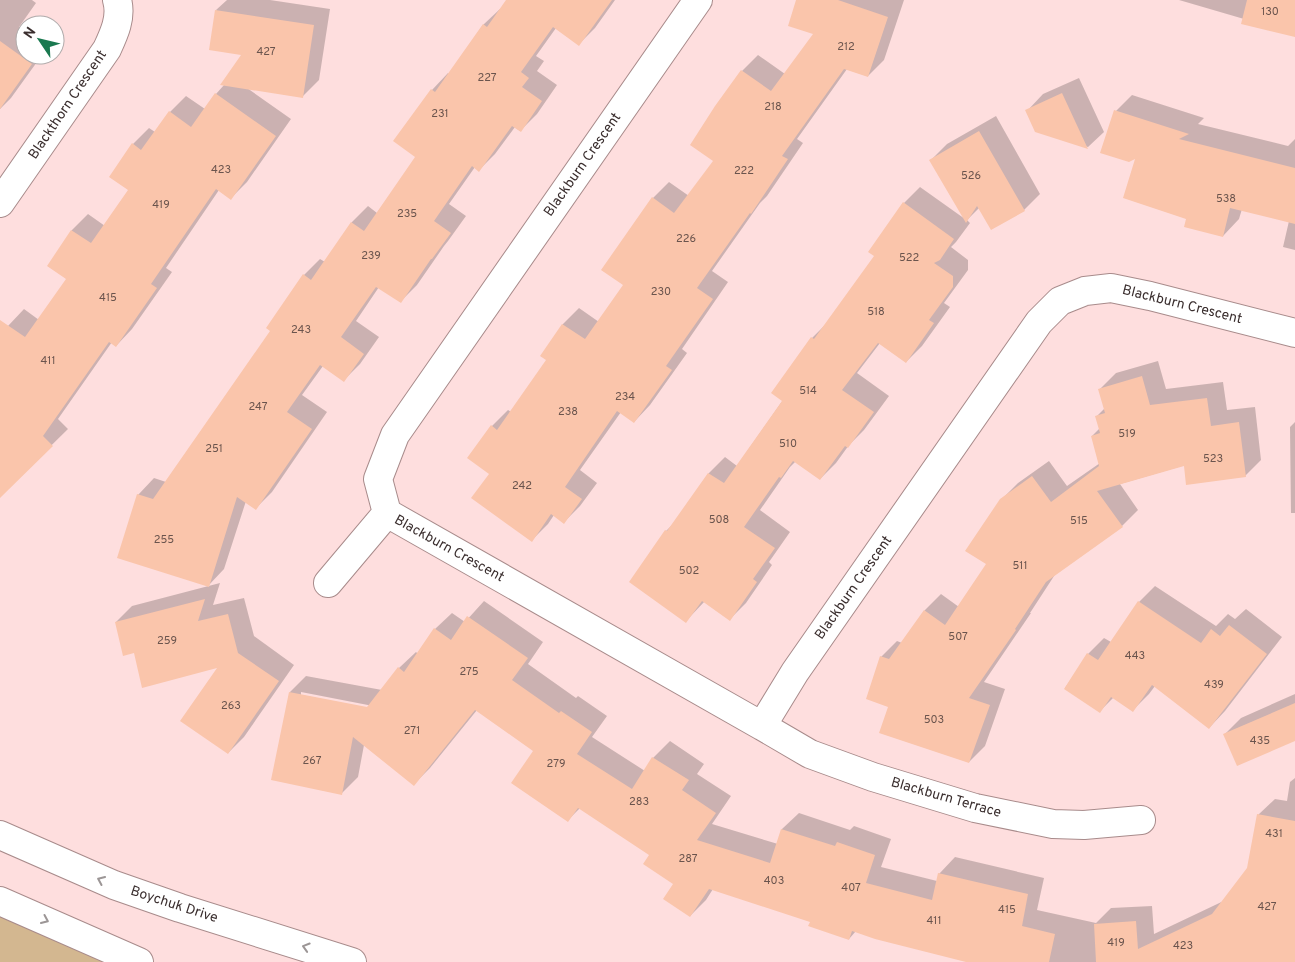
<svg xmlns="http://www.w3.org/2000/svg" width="1295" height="962" font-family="Overpass,sans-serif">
<rect width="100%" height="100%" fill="#fedede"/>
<!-- green -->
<path fill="#d3b790" d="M 0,901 L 139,962 L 0,962 Z"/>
<!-- shadow -->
<path fill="#0003" fill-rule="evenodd" d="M 0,0 L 32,0 L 36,3 L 19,27 L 25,31 L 25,55 L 42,55 L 11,98 L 0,109 Z
M 227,0 L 270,0 L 330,9 L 319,80 L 302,97 L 247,88 L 291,119 L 247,182 L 231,198 L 219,190 L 166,268 L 172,272 L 132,329 L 116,346 L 112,342 L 58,419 L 68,429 L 0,496 L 0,337 L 8,326 L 24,309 L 39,320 L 68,279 L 48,266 L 72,230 L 88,214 L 105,226 L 129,190 L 133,144 L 149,128 L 155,132 L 170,112 L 186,96 L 205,109 L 216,94 L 224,85 L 243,54 L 216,10 Z
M 508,0 L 615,0 L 595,28 L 579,44 L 556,28 L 536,56 L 544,61 L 537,71 L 557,85 L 537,114 L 520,131 L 515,127 L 495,154 L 479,170 L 475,167 L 449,204 L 466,216 L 448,241 L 444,246 L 417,285 L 401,301 L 379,287 L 356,321 L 379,337 L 360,364 L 344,380 L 323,366 L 302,395 L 327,412 L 272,492 L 256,508 L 246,501 L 224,569 L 208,586 L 138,495 L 154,478 L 166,482 L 272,330 L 304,275 L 320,259 L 325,262 L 352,222 L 368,206 L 377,213 L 417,157 L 395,141 L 432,90 L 448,73 L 449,74 L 483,25 L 500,9 L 501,10 Z
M 798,0 L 904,0 L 884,60 L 868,76 L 847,69 L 797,139 L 803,143 L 767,196 L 760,203 L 712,271 L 728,282 L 682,349 L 687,353 L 650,405 L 634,422 L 621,412 L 580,470 L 597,483 L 580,506 L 564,522 L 554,515 L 548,524 L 532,540 L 491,474 L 492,426 L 508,410 L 511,412 L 548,360 L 541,356 L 563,324 L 579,308 L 599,322 L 625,285 L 653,198 L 669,182 L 689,196 L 715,160 L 716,107 L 742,71 L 758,55 L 785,74 L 815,34 Z
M 1179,0 L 1295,0 L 1295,33 L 1244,19 Z
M 1079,78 L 1104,132 L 1088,147 L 1036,131 L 1027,111 L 1043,94 Z
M 1132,95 L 1204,118 L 1198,124 L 1288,146 L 1295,139 L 1295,250 L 1283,247 L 1289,221 L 1242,209 L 1239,219 L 1223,236 L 1187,218 L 1137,157 L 1116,111 Z
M 996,116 L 1040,194 L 1024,210 L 980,207 L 967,220 L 970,223 L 956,242 L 951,247 L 968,260 L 968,270 L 944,303 L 950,307 L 922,346 L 906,362 L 880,343 L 857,373 L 889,396 L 864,430 L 849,445 L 836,463 L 820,479 L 796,461 L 790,467 L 760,510 L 790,532 L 769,562 L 772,565 L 746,603 L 730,619 L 705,601 L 686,621 L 666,531 L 676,521 L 709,473 L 725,457 L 737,466 L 783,400 L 773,393 L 812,338 L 827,323 L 876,256 L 904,203 L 920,187 L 965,219 L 931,160 L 947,144 Z
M 1158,361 L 1166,389 L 1223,382 L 1227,410 L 1255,407 L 1261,460 L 1245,476 L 1185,465 L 1120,484 L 1138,510 L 1122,526 L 1056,573 L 1030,613 L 1031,613 L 984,682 L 1005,689 L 985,746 L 969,762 L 881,657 L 897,641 L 902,643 L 925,610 L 941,594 L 959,607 L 988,564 L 1001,500 L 1018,483 L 1049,461 L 1067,486 L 1100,463 L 1092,436 L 1100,428 L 1097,416 L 1105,408 L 1100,389 L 1116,373 Z
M 1295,422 L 1295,513 L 1291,513 L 1290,427 Z
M 220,583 L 213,605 L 244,598 L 254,636 L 294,665 L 244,737 L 228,753 L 220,666 L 135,652 L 116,622 L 132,606 Z
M 1155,586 L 1216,626 L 1228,614 L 1235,619 L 1246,609 L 1282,637 L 1225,711 L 1209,728 L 1155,686 L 1149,694 L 1133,710 L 1114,697 L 1100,711 L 1065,688 L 1088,654 L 1104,638 L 1111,642 L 1139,602 Z
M 484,601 L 543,642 L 528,664 L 576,698 L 578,696 L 607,716 L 592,737 L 645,771 L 653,758 L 670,741 L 704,764 L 697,774 L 731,796 L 712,824 L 778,844 L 782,829 L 799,813 L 850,830 L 854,826 L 891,839 L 881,867 L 937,881 L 939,874 L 955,857 L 1044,878 L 1037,910 L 1096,923 L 1111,908 L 1152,906 L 1154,934 L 1295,867 L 1295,962 L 971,962 L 856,931 L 849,939 L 811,921 L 713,889 L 706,900 L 690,916 L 675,884 L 651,854 L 580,808 L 568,820 L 535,750 L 477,710 L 430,768 L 414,784 L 364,745 L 358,777 L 342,793 L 272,779 L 290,692 L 306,676 L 382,690 L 399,668 L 416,652 L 418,654 L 435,629 L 452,613 L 465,622 ZM 301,692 L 373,706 L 373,709 L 301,695 Z
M 1295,694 L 1295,740 L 1225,734 L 1241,718 Z
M 1295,778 L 1295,850 L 1258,815 L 1275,799 L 1287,801 L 1290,782 Z"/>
<!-- building -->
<path fill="#fac5ab" d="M 506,0 L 612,0 L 579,46 L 553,27 L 521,72 L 529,78 L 522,87 L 542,101 L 521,132 L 512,126 L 479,172 L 472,166 L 434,221 L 451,233 L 432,259 L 431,259 L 401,303 L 376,287 L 341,337 L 364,354 L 344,382 L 320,365 L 287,412 L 312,429 L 256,510 L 237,497 L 209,587 L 117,558 L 137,494 L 153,499 L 270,331 L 266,328 L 303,274 L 311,280 L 351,222 L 364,231 L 415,157 L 393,141 L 431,89 L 435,92 L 483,24 L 487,27 Z
M 796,0 L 838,0 L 888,17 L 868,77 L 844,69 L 782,156 L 788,159 L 751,214 L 750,213 L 697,288 L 713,299 L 666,366 L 672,370 L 634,423 L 617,411 L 565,487 L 582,499 L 564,524 L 551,514 L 532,542 L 471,498 L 489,474 L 467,458 L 491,425 L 497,430 L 546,360 L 540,356 L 562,324 L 585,339 L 623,285 L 601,270 L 652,197 L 674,213 L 713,161 L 690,145 L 715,106 L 741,70 L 771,91 L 813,34 L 788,26 Z
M 1247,0 L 1295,0 L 1295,37 L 1241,24 Z
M 215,10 L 314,25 L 303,98 L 220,85 L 241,55 L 209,50 Z
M 0,41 L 32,64 L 0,109 Z
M 215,93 L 276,136 L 231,200 L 216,189 L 151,284 L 157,288 L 116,347 L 109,342 L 43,436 L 53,446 L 0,498 L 0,320 L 25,337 L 66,279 L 47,266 L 71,230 L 91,243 L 128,190 L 109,177 L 132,143 L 141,150 L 169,111 L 191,127 Z
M 1062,93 L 1088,149 L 1035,132 L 1025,110 Z
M 1114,110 L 1189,134 L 1179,139 L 1295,168 L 1295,224 L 1230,208 L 1223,237 L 1184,227 L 1186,219 L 1123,198 L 1135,159 L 1129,162 L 1100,153 Z
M 979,131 L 1025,211 L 991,230 L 977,206 L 966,223 L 929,160 Z
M 903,202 L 954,239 L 940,260 L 934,263 L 953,276 L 953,287 L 929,320 L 934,323 L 906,363 L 878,343 L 842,390 L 874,412 L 848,448 L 845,446 L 820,480 L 793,461 L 781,478 L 779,477 L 744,527 L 775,548 L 753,579 L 757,582 L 730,621 L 702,601 L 686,623 L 629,582 L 665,530 L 667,531 L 708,473 L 724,483 L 782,401 L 771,393 L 811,337 L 814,339 L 874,256 L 868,252 Z
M 1142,376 L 1150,405 L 1207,398 L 1211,426 L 1239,422 L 1246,477 L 1186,485 L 1184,466 L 1097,491 L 1123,527 L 1046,582 L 1015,629 L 1016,630 L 969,698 L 990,705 L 969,763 L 879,733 L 888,707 L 866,699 L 880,656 L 889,659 L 924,610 L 945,625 L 986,564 L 965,551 L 1000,499 L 1032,476 L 1051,502 L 1099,466 L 1091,436 L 1100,433 L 1095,416 L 1105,413 L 1098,389 Z
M 205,599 L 198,621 L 228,614 L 238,653 L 279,681 L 228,754 L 180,721 L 217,668 L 142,688 L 134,653 L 123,656 L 115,622 Z
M 1138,601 L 1201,643 L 1211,629 L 1220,636 L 1229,625 L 1267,654 L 1209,729 L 1152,685 L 1133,712 L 1111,697 L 1100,713 L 1064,689 L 1087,653 L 1098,660 Z
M 467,616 L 528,658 L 512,680 L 559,713 L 561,711 L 592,732 L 577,754 L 632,789 L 652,757 L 689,780 L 682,790 L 716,813 L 697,840 L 770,863 L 781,829 L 835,846 L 837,842 L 875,855 L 866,883 L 932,900 L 938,873 L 1028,894 L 1022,926 L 1055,934 L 1049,962 L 966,962 L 875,939 L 852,931 L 849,940 L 808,926 L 810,922 L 709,889 L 690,917 L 663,899 L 673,884 L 643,864 L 649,855 L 578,808 L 568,822 L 511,783 L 533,751 L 475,710 L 414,786 L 353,737 L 342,795 L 271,780 L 289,692 L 367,707 L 398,667 L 404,672 L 434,628 L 451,640 Z
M 1295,703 L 1295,741 L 1237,766 L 1223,734 Z
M 1257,814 L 1295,821 L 1295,962 L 1096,962 L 1094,924 L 1136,921 L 1138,949 L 1212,914 L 1247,868 Z"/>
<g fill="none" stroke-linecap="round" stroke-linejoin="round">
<!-- minor casing -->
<g stroke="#a88b8b" stroke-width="30">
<path id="minor" d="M 698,0 L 395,435 L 378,479 L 387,513 L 762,726 L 795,672 L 1039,322 L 1060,301 L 1085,291 L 1111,288 L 1150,296 L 1295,333
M 0,203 L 107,49 C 114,34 122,17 117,0
M 328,583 L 387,513
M 762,726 L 810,754 L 873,777 L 975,808 L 1053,824 L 1084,825 L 1141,820"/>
</g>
<!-- secondary casing -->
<g stroke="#a88b8b" stroke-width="30">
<path id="secondary" d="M 0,835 L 114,885 L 180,908 L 352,962
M 0,901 L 139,962"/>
</g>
<!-- minor -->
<use href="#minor" stroke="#fff" stroke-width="28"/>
<!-- secondary -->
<use href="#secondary" stroke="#fff" stroke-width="28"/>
</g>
<!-- one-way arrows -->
<defs><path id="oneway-chevron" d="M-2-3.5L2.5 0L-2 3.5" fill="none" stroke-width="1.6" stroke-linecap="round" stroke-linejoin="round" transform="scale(1.25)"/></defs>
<g stroke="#9c9696">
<use href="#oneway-chevron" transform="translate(101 880) rotate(-156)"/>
<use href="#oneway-chevron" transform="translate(45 920) rotate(24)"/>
<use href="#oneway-chevron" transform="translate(306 947) rotate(-163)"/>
</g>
<g text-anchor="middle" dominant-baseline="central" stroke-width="4.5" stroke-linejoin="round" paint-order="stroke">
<!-- number labels -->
<g font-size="11" fill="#6a544d">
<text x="1270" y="12">130</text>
<text x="846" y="47">212</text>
<text x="266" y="52">427</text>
<text x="487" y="78">227</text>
<text x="773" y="107">218</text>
<text x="440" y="114">231</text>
<text x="221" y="170">423</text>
<text x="744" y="171">222</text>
<text x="971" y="176">526</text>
<text x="1226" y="199">538</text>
<text x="161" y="205">419</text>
<text x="407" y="214">235</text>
<text x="686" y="239">226</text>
<text x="371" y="256">239</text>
<text x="909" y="258">522</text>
<text x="661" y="292">230</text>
<text x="108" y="298">415</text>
<text x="876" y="312">518</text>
<text x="301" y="330">243</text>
<text x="48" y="361">411</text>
<text x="808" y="391">514</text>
<text x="625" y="397">234</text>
<text x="258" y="407">247</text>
<text x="568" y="412">238</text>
<text x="1127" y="434">519</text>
<text x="788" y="444">510</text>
<text x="214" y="449">251</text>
<text x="1213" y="459">523</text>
<text x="522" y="486">242</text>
<text x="719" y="520">508</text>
<text x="1079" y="521">515</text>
<text x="164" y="540">255</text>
<text x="1020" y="566">511</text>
<text x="689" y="571">502</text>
<text x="958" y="637">507</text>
<text x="167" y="641">259</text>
<text x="1135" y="656">443</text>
<text x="469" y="672">275</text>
<text x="1214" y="685">439</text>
<text x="231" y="706">263</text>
<text x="934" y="720">503</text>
<text x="412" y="731">271</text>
<text x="1260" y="741">435</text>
<text x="312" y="761">267</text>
<text x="556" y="764">279</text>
<text x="639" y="802">283</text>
<text x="1274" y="834">431</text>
<text x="688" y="859">287</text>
<text x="774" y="881">403</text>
<text x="851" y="888">407</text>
<text x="1267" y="907">427</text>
<text x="1007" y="910">415</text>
<text x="934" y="921">411</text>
<text x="1116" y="943">419</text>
<text x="1183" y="946">423</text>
</g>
<!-- street labels -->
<g font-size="14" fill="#3a2e2e" stroke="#fff">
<text transform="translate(68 105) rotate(-56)">Blackthorn Crescent</text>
<text transform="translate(583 165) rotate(-55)">Blackburn Crescent</text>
<text transform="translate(1182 305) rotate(14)">Blackburn Crescent</text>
<text transform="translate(449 549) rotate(29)">Blackburn Crescent</text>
<text transform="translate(854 588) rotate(-55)">Blackburn Crescent</text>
<text transform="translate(946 798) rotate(16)">Blackburn Terrace</text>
<text transform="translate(174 905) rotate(18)">Boychuk Drive</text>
</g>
</g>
<!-- north arrow -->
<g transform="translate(40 40) rotate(305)"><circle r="24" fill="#ffffff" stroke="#b0abab"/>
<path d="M0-4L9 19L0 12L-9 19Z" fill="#1a7950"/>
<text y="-8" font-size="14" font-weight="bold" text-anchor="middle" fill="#3a2e2e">N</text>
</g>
</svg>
